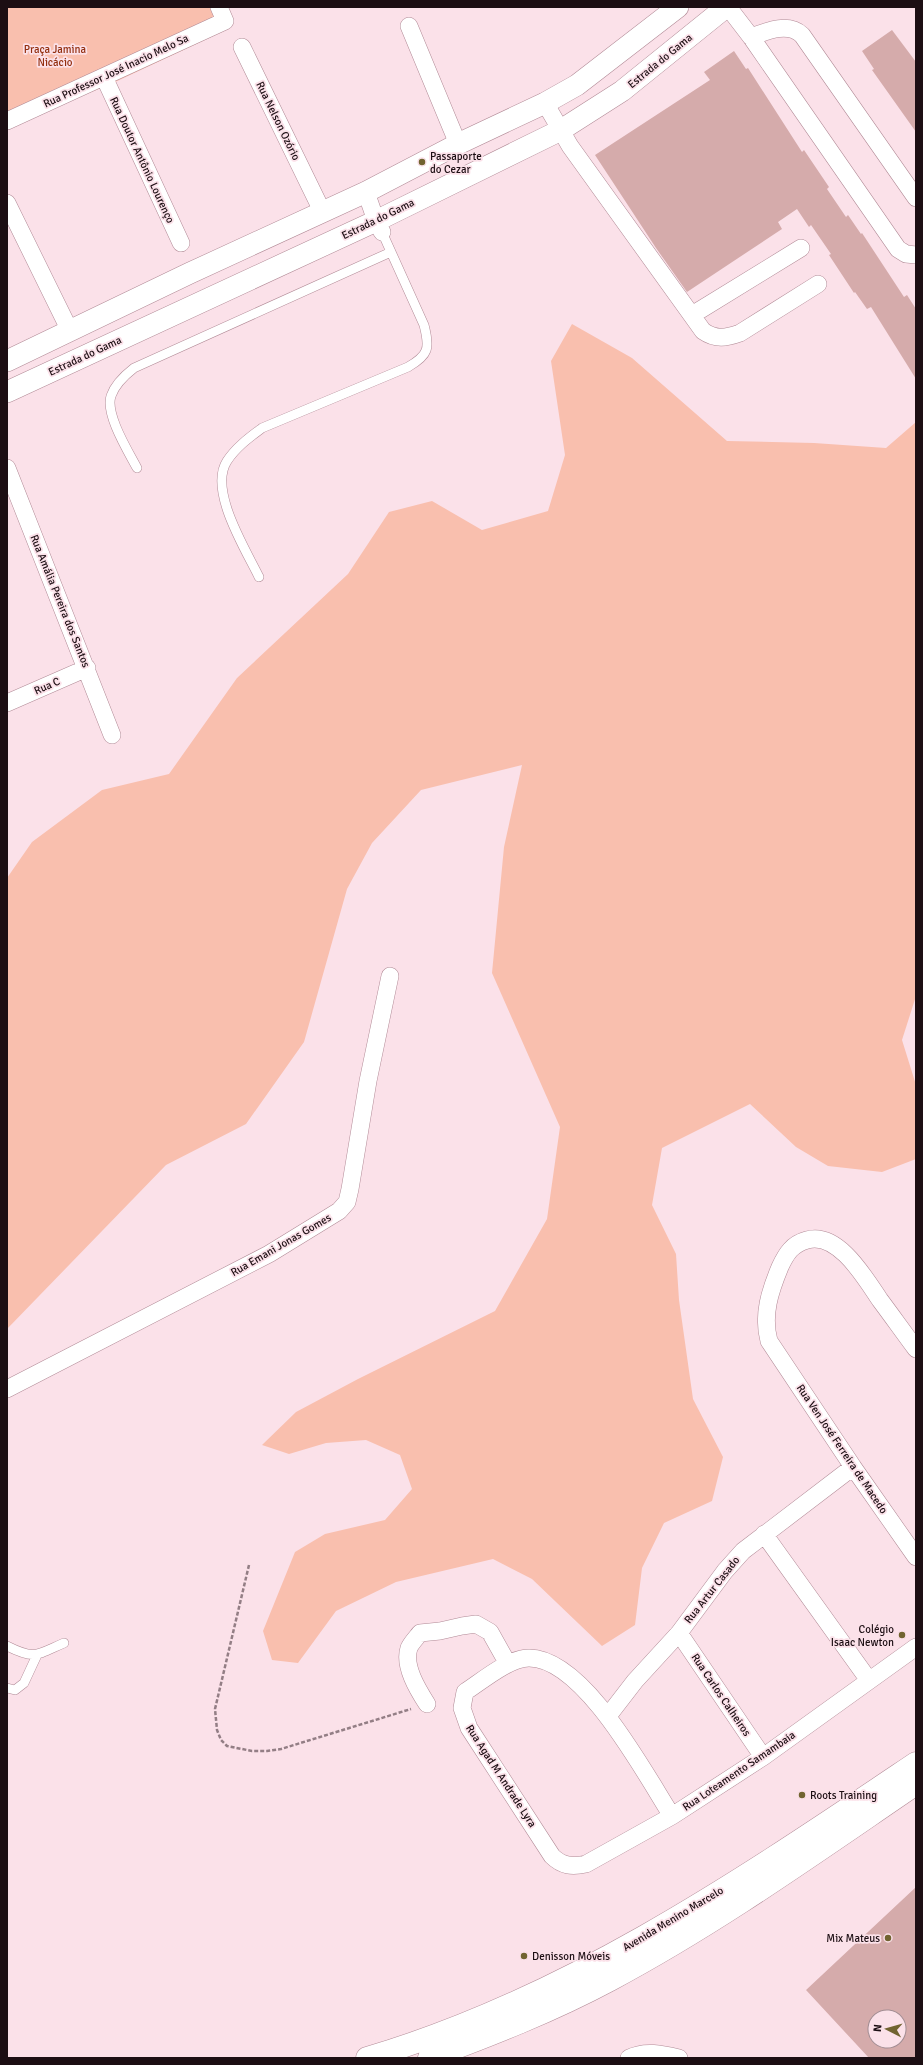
<svg xmlns="http://www.w3.org/2000/svg" width="923" height="2065" font-family="Signika,sans-serif">
<rect width="100%" height="100%" fill="#fbe1e9"/>
<!-- green -->
<path fill="#f9bfae" d="M 7,7 L 217,7 L 226,30 L 111,84 L 7,126 Z
M 572,324 L 632,358 L 727,441 L 814,443 L 886,448 L 916,422 L 916,996 L 902,1040 L 916,1085 L 916,1159 L 882,1172 L 828,1166 L 796,1147 L 750,1104 L 662,1148 L 652,1205 L 676,1254 L 679,1300 L 693,1399 L 723,1457 L 712,1501 L 664,1523 L 642,1568 L 635,1625 L 602,1646 L 532,1579 L 493,1559 L 396,1582 L 336,1611 L 298,1663 L 272,1660 L 263,1631 L 295,1552 L 325,1534 L 385,1520 L 412,1489 L 400,1455 L 366,1440 L 326,1443 L 289,1454 L 262,1445 L 296,1412 L 358,1379 L 495,1311 L 547,1219 L 560,1127 L 492,973 L 504,847 L 522,765 L 421,790 L 372,843 L 347,889 L 304,1042 L 246,1124 L 166,1165 L 7,1329 L 7,878 L 32,842 L 102,790 L 169,774 L 237,678 L 348,574 L 389,512 L 432,501 L 482,530 L 548,511 L 565,455 L 551,361 Z"/>
<!-- building -->
<path fill="#d5abab" fill-rule="evenodd" d="M 892,30 L 916,62 L 916,132 L 872,70 L 874,69 L 862,51 Z
M 734,51 L 746,69 L 748,68 L 802,152 L 804,150 L 829,187 L 827,189 L 846,217 L 848,215 L 861,234 L 862,233 L 904,297 L 907,295 L 916,309 L 916,379 L 871,307 L 867,309 L 855,292 L 854,293 L 829,255 L 831,254 L 811,225 L 809,227 L 797,209 L 778,222 L 782,229 L 687,292 L 656,248 L 595,155 L 710,80 L 704,72 Z
M 916,1887 L 916,2058 L 869,2058 L 806,1990 ZM 875,2017 L 899,2017 L 899,2041 L 875,2041 Z"/>
<g fill="none" stroke-linecap="round" stroke-linejoin="round">
<!-- service casing -->
<g stroke="#b18a96" stroke-width="10">
<path id="service" d="M 137,468 C 128,451 105,414 111,396 C 115,384 125,375 134,368 L 391,252
M 259,577 C 246,550 208,490 227,461 C 236,447 250,437 262,428 L 408,367 C 429,355 430,348 424,325 L 382,232
M 7,1646 C 35,1660 36,1655 64,1643
M 7,1688 L 15,1690 L 24,1683 L 37,1655"/>
</g>
<!-- minor casing -->
<g stroke="#b18a96" stroke-width="18">
<path id="minor" d="M 728,7 L 751,37 L 898,249 L 906,254 L 916,255
M 409,26 L 458,144
M 751,37 C 767,31 788,22 802,35 L 916,198
M 242,47 L 323,213
M 104,77 L 181,243
M 545,103 L 570,146 L 703,331 C 716,340 726,338 740,333 L 818,284
M 7,121 L 225,21 L 219,7
M 366,192 L 376,221 L 382,232
M 7,203 L 70,331
M 692,315 L 801,248
M 7,468 L 112,735
M 7,703 L 87,668
M 916,1349 C 904,1333 892,1316 880,1300 C 865,1278 838,1231 807,1240 C 792,1244 786,1254 780,1267 C 770,1291 762,1315 769,1341 L 853,1467 L 916,1557
M 7,1389 L 269,1254 L 339,1211 L 347,1202 L 350,1189 L 368,1081 L 390,976
M 764,1534 L 868,1679
M 679,1633 L 763,1757
M 427,1704 C 418,1690 403,1666 409,1648 C 411,1643 417,1637 420,1633 L 440,1631 L 462,1626 L 476,1624 L 490,1632 L 508,1664
M 608,1716 L 635,1681 L 679,1633 L 725,1571 L 743,1551 L 853,1467
M 672,1816 C 645,1774 584,1658 529,1658 C 509,1658 482,1681 465,1692 L 462,1708 L 469,1728 L 552,1856 C 562,1866 572,1867 586,1864 L 672,1816 L 763,1757 L 916,1647
M 629,2058 C 645,2050 662,2054 679,2058"/>
</g>
<!-- tertiary casing -->
<g stroke="#b18a96" stroke-width="22">
<path id="tertiary" d="M 7,361 L 190,273 L 366,192 L 458,144 L 545,103 L 577,85 L 678,7
M 7,392 L 376,221 L 561,130 L 622,91 L 726,7"/>
</g>
<!-- primary casing -->
<g stroke="#b18a96" stroke-width="23">
<path id="primary" d="M 367,2058 C 568,1999 743,1879 916,1763
M 429,2058 C 491,2035 552,2011 610,1980 C 717,1923 816,1852 916,1784"/>
</g>
<!-- path -->
<path stroke="#937e85" stroke-width="2.5" stroke-dasharray="4 2" stroke-linecap="butt" d="M 249,1565 L 215,1709 L 217,1730 L 221,1740 L 227,1746 L 252,1751 L 267,1751 L 281,1749 L 411,1709"/>
<!-- service -->
<use href="#service" stroke="#fff" stroke-width="9"/>
<!-- minor -->
<use href="#minor" stroke="#fff" stroke-width="17"/>
<!-- tertiary -->
<use href="#tertiary" stroke="#fff" stroke-width="21"/>
<!-- primary -->
<use href="#primary" stroke="#fff" stroke-width="22"/>
</g>
<!-- markers -->
<g fill="#716330" stroke="#fbe1e9" stroke-width="1.5">
<circle cx="422" cy="162" r="4"/>
<circle cx="902" cy="1635" r="4"/>
<circle cx="802" cy="1795" r="4"/>
<circle cx="888" cy="1938" r="4"/>
<circle cx="524" cy="1956" r="4"/>
</g>
<g text-anchor="middle" dominant-baseline="central" stroke-width="3.5" stroke-linejoin="round" paint-order="stroke">
<!-- park labels -->
<g font-size="11" fill="#922e0e" stroke="#fbe1e9">
<text x="55" y="49">Praça Jamina<tspan x="55" dy="13">Nicácio</tspan></text>
</g>
<!-- street labels -->
<g font-size="11" fill="#1c0e13" stroke="#fbe1e9">
<text transform="translate(660 61) rotate(-39)">Estrada do Gama</text>
<text transform="translate(116 71) rotate(-25)">Rua Professor José Inacio Melo Sa</text>
<text transform="translate(278 121) rotate(64)">Rua Nelson Ozório</text>
<text transform="translate(142 160) rotate(65)">Rua Doutor Antônio Lourenço</text>
<text transform="translate(378 219) rotate(-26)">Estrada do Gama</text>
<text transform="translate(85 356) rotate(-25)">Estrada do Gama</text>
<text transform="translate(60 601) rotate(68)">Rua Amália Pereira dos Santos</text>
<text transform="translate(47 686) rotate(-24)">Rua C</text>
<text transform="translate(281 1245) rotate(-30)">Rua Emani Jonas Gomes</text>
<text transform="translate(842 1449) rotate(56)">Rua Ven José Ferreira de Macedo</text>
<text transform="translate(712 1590) rotate(-52)">Rua Artur Casado</text>
<text transform="translate(721 1695) rotate(56)">Rua Carlos Calheiros</text>
<text transform="translate(739 1771) rotate(-34)">Rua Loteamento Samambaia</text>
<text transform="translate(501 1776) rotate(57)">Rua Agad M Andrade Lyra</text>
<text transform="translate(673 1919) rotate(-31)">Avenida Menino Marcelo</text>
</g>
<!-- poi labels -->
<g font-size="11" fill="#1c0e13" stroke="#fbe1e9" text-anchor="start">
<text x="430" y="156">Passaporte<tspan x="430" dy="13">do Cezar</tspan></text>
<text x="894" y="1629" text-anchor="end">Colégio<tspan x="894" dy="13">Isaac Newton</tspan></text>
<text x="810" y="1795">Roots Training</text>
<text x="880" y="1938" text-anchor="end">Mix Mateus</text>
<text x="532" y="1956">Denisson Móveis</text>
</g>
</g>
<!-- border -->
<rect width="923" height="2065" fill="none" stroke="#1c0e13" stroke-width="16"/>
<!-- north arrow -->
<g transform="translate(887 2029) rotate(276)"><circle r="19" fill="#fbe1e9" stroke="#a28d93"/>
<path d="M0-3L7 15L0 10L-7 15Z" fill="#716330"/>
<text y="-6" font-size="11" font-weight="bold" text-anchor="middle" fill="#1c0e13">N</text>
</g>
</svg>
